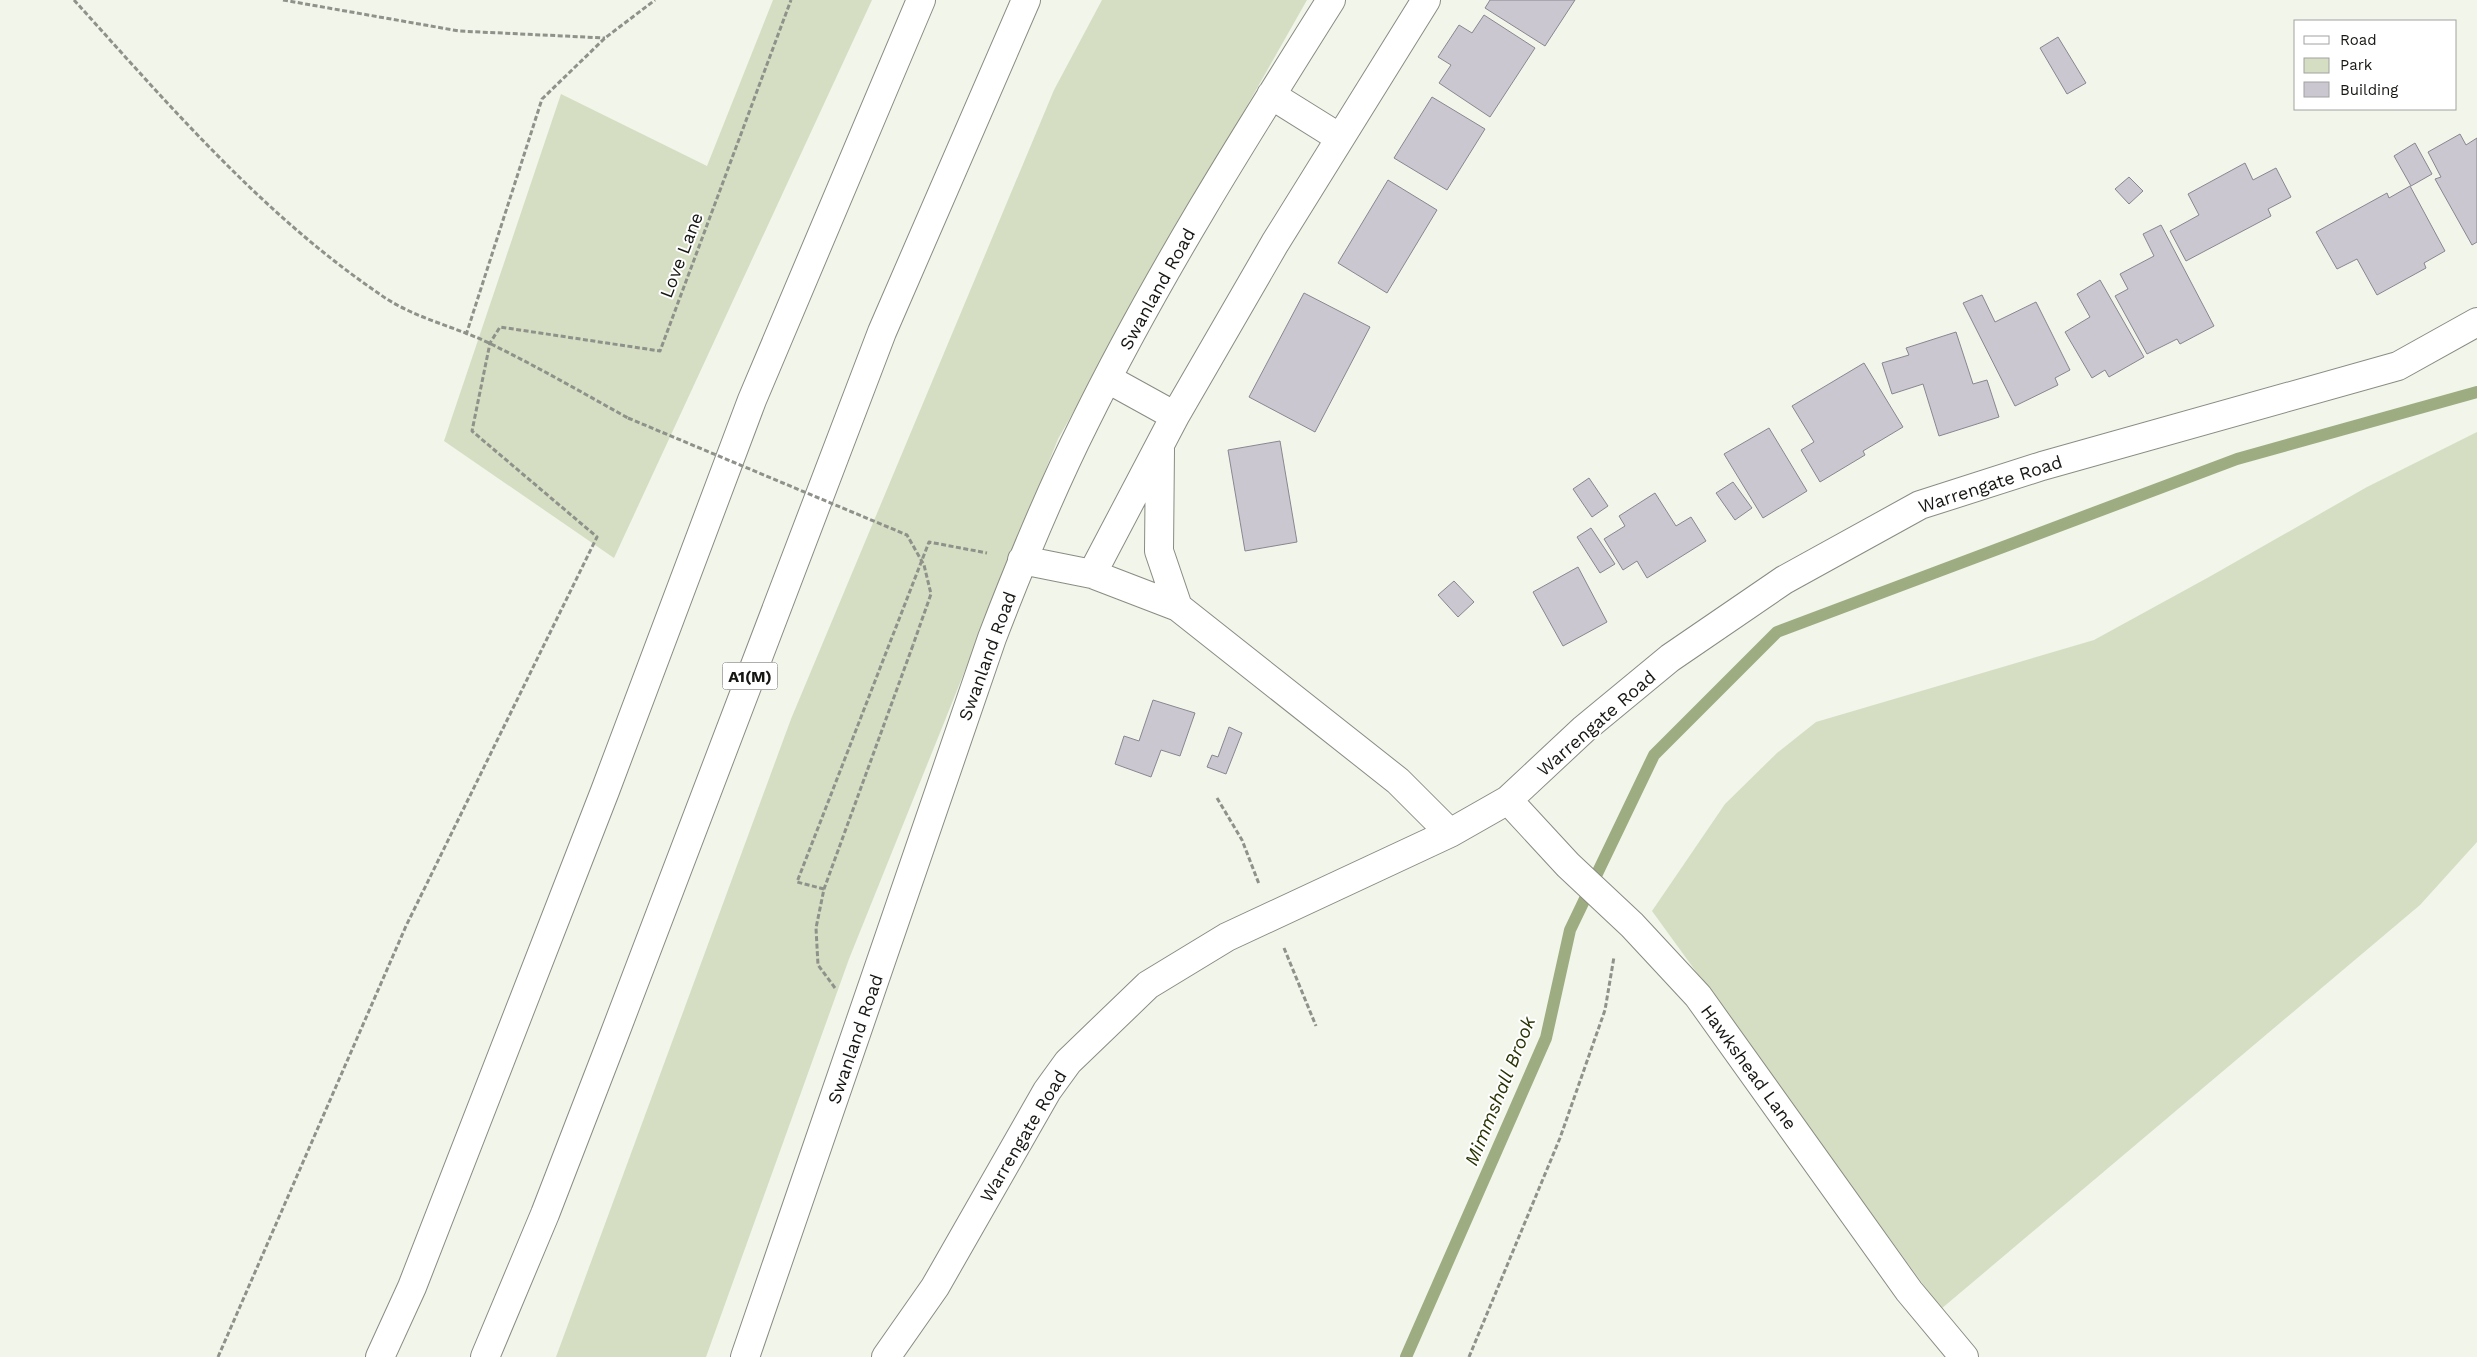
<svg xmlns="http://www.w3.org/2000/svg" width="2477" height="1357" font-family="'Work Sans',sans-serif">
<rect width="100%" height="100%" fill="#f1f5ea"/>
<!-- green -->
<path fill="#d5dec2" d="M 773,0 L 872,0 L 614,558 L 444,441 L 561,94 L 707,166 Z
M 1102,0 L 1307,0 L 1058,439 L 849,959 L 706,1357 L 556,1357 L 791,719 L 1054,90 Z
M 2477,432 L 2477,842 L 2420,905 L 1941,1309 L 1652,911 L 1725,804 L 1777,753 L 1816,722 L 2094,640 L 2209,577 L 2367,487 Z"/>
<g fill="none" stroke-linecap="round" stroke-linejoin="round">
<!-- stream -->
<path stroke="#9eac81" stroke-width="12" d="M 1406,1357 L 1546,1038 L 1570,930 L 1654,755 L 1777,632 L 2237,459 L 2477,392"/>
</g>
<!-- building -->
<path fill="#cac7d1" stroke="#898690" d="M 1490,0 L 1575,0 L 1545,46 L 1485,8 Z
M 1484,15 L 1535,48 L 1490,117 L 1439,83 L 1451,65 L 1438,57 L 1459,25 L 1472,33 Z
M 2058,37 L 2086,83 L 2067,94 L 2040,48 Z
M 1432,97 L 1485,129 L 1447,190 L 1394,158 Z
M 2460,134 L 2466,145 L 2477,138 L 2477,242 L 2472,245 L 2435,179 L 2441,177 L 2428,152 Z
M 2415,143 L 2432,174 L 2411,186 L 2394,156 Z
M 2245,163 L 2253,180 L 2276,168 L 2291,197 L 2268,209 L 2271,216 L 2186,261 L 2170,231 L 2199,215 L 2188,194 Z
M 2129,177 L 2143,191 L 2129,204 L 2115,189 Z
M 1388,180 L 1437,210 L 1387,293 L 1338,263 Z
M 2410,186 L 2445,251 L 2424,263 L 2426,268 L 2377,295 L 2357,259 L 2337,269 L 2316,232 L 2387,193 L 2389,198 Z
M 2161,225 L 2214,326 L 2180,344 L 2177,339 L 2147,354 L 2115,296 L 2128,289 L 2120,274 L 2154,256 L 2143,234 Z
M 2100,280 L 2144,357 L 2109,377 L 2105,370 L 2092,378 L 2065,332 L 2090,317 L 2077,294 Z
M 1304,293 L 1370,327 L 1315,432 L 1249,397 Z
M 1982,295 L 1995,322 L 2036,302 L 2070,370 L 2055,378 L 2058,385 L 2015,406 L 1963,303 Z
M 1956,332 L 1973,384 L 1987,380 L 1999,417 L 1939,436 L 1923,384 L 1892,394 L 1882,363 L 1909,355 L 1906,348 Z
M 1864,363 L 1903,427 L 1863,451 L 1865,455 L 1820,482 L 1801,450 L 1814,442 L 1792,406 Z
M 1769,428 L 1807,491 L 1763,518 L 1724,454 Z
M 1280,441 L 1297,542 L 1245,551 L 1228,450 Z
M 1589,478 L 1608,506 L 1592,517 L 1573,489 Z
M 1733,482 L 1752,508 L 1735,520 L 1716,493 Z
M 1655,493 L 1676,526 L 1691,517 L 1706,541 L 1647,578 L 1637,561 L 1623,570 L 1604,539 L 1625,526 L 1619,516 Z
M 1591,528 L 1615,564 L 1600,573 L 1577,537 Z
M 1578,567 L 1607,622 L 1563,646 L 1533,592 Z
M 1454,581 L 1474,602 L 1458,617 L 1438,595 Z
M 1153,700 L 1195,713 L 1180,756 L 1161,750 L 1151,777 L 1115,764 L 1124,736 L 1139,741 Z
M 1229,727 L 1242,733 L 1226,774 L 1207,767 L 1212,755 L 1218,757 Z"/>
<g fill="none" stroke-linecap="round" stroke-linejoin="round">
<!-- minor casing -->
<g stroke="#898c82" stroke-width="30">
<path id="minor" d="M 1271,95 L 1340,138
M 1108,379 L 1175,416
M 1160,449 L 1159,551 L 1178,607
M 1022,560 L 1092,574 L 1178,607 L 1398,781 L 1450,833
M 1092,574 L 1175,416 L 1275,243 L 1426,0
M 1508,800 L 1568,865 L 1632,925 L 1698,996 L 1909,1291 L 1964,1357
M 745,1357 L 992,638 C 1020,565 1050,492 1085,422 C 1157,276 1244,138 1331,0
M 886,1357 L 935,1287 L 1047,1091 L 1068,1062 L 1148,985 L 1227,937 L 1450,833 L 1508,800 L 1584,729 L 1670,658 L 1784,580 L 1920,505 L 2042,466 L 2398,366 L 2477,322"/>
</g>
<!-- highway casing -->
<g stroke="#898c82" stroke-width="30">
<path id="highway" d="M 380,1357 L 412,1287 L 605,791 L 752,400 L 921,0
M 485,1357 L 545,1214 L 613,1038 L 882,332 L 1026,0"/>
</g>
<!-- path -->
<path stroke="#8f928a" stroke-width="3" stroke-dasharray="5 2.5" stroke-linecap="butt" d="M 74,0 C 169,105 263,215 381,295 C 413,318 457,327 491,344 C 538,367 583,393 628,418
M 283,0 L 459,31 L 605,38
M 466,335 L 542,99 L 605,38 L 655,0
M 1217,798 L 1242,840 L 1259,884
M 824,889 L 797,882 L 929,542 L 987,553
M 1284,948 L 1316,1026
M 835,988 L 818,965 L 816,928 L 824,889 L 913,645
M 218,1357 L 406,926 L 597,537 L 472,431 L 490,343 L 500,327 L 660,351 L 791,0
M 1469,1357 L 1560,1138 L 1605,1010 L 1614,957"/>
<!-- minor -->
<use href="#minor" stroke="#fff" stroke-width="28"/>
<!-- highway -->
<use href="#highway" stroke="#fff" stroke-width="28"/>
<!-- path-bridge -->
<path stroke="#8f928a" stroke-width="3" stroke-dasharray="5 2.5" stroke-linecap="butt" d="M 628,418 L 907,535 L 924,565 L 931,594 L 913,645"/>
</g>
<g text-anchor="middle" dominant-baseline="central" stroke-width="4" stroke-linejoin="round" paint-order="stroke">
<!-- shield labels -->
<rect fill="#fff" stroke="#5c5d5a" stroke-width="1" x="722.5" y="662.5" width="55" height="27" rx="4"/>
<g font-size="16" font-weight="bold" fill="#161713">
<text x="750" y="676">A1(M)</text>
</g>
<!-- street labels -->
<g font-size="18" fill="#161713" stroke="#fff">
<text transform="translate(681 255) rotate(-69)">Love Lane</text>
<text transform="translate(1157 289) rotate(-61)">Swanland Road</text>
<text transform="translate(1990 484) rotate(-18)">Warrengate Road</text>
<text transform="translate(987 656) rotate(-70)">Swanland Road</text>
<text transform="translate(1596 723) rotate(-41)">Warrengate Road</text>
<text transform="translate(855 1039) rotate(-71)">Swanland Road</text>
<text transform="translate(1749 1067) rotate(54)">Hawkshead Lane</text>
<text transform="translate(1023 1136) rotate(-59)">Warrengate Road</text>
</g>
<!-- water labels -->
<g font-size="19" font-style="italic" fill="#273300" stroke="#fff">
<text transform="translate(1500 1091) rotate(-68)">Mimmshall Brook</text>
</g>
</g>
<!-- legend -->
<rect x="2294" y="20" width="162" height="90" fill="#ffffff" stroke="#a2a2a1"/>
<rect x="2304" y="36" width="25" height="8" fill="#ffffff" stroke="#a2a2a1"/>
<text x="2340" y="45" font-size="15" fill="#161713">Road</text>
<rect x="2304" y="58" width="25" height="15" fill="#d5dec2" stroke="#a2a2a1"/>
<text x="2340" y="70" font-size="15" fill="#161713">Park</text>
<rect x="2304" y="82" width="25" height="15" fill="#cac7d1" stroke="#a2a2a1"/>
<text x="2340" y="95" font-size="15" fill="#161713">Building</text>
</svg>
